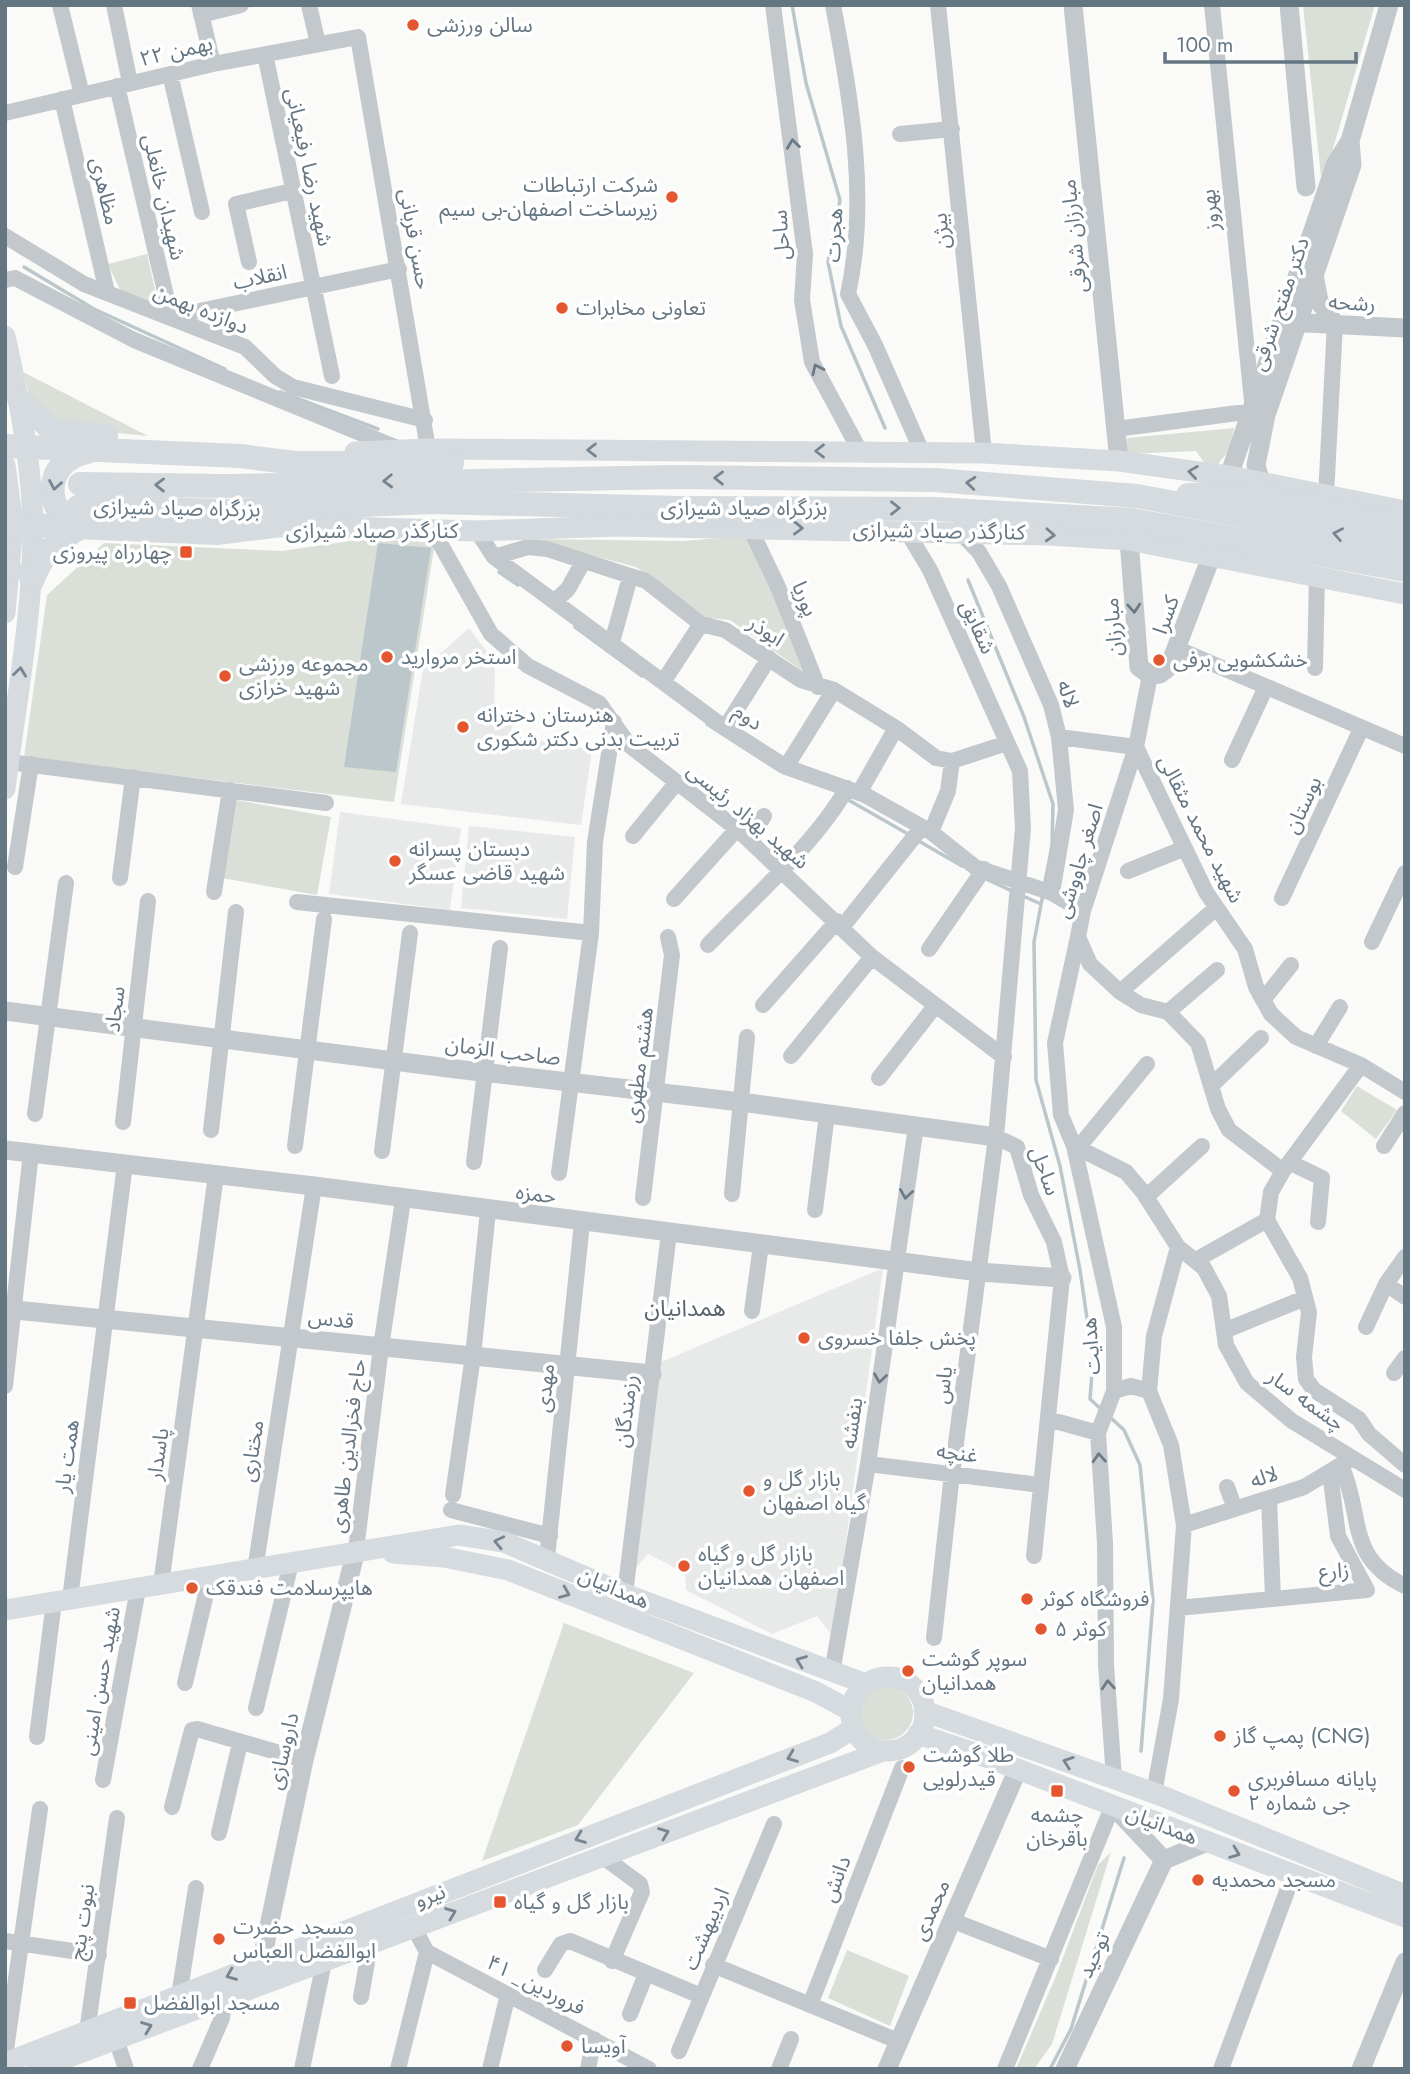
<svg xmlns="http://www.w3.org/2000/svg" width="1410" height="2074" font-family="Jost,'Noto Sans Arabic',sans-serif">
<rect width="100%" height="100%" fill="#fafaf8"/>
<!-- built -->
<path fill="#e8e9e9" d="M 469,628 L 495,662 L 494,718 L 516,718 L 509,735 L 592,750 L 581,825 L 401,804 L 423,669 Z
M 340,812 L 461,828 L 450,910 L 329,894 Z
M 469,826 L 575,837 L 567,919 L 461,908 Z
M 883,1268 L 833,1637 L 817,1616 L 772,1634 L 686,1590 L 685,1573 L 648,1554 L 635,1569 L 661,1362 Z"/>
<!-- green -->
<path fill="#dadfd7" d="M 1303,5 L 1375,5 L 1322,186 Z
M 147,254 L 159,307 L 120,290 L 108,264 Z
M 23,372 L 148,436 L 56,427 L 32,405 Z
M 1234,428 L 1230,449 L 1218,464 L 1205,464 L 1196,451 L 1126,454 L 1127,438 Z
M 747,536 L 808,675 L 730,620 L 706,618 L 636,567 L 530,539 L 683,541 Z
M 364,539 L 435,542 L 394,802 L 24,757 L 47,595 L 104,543 L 282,551 Z
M 236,800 L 331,817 L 317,895 L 222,878 Z
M 1357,1086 L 1397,1110 L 1376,1139 L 1341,1111 Z
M 564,1623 L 694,1673 L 578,1825 L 482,1861 Z
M859 1713a27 27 0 1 1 54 0a27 27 0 1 1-54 0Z
M 1111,1852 L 1052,2044 L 1034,2069 L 1016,2069 L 1056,1976 L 1098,1865 Z
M 847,1950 L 909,1976 L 890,2026 L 828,1998 Z"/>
<!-- water -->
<path fill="#bbc7cb" d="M 378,543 L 431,548 L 396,772 L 344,767 Z"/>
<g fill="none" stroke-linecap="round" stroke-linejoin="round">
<!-- stream -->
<path stroke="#bbc7cb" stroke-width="3.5" d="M 792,5 L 806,83 L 840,200 L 828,262 L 841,326 L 885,428
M 24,267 L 94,309 L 225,369
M 280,392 L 378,429
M 499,572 L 518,585
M 968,580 L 1024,717 L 1053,804 L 1052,846 L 1044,887
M 575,627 L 642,676
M 707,724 L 780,771
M 845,798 L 908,834
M 917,840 L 962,866
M 984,878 L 1012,891
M 1043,894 L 1034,942 L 1036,1080 L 1060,1166 L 1080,1270 L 1093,1360 L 1090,1399 L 1102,1410
M 1023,896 L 1041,904
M 1110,1417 L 1124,1430 L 1140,1465 L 1153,1601 L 1141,1751
M 1050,2069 L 1071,2029 L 1124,1858"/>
<!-- minor -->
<path stroke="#c3c8cc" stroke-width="16" d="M 60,5 L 82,95
M 114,5 L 130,83
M 199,5 L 213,64
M 309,5 L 318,44
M 773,5 L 805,254 L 802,300 L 812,362 L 860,451
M 833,5 C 851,100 869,199 848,294 L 875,345 L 922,452
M 938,5 L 984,453
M 201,15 L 241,5
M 265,54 L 332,376
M 170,74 L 202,212
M 117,86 L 171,317 L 399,269
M 62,99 L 107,292
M 5,113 L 213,64 L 358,37 L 428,449
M 900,134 L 952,129
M 5,236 L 84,284 L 245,347 L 275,376 L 293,387 L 425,420
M 249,262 L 236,204 L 292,191
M 5,280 L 15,278 L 134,340 L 397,448
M 1116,429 L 1253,411 L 1212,5
M 1326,496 L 1335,324
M 750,528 L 778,587 L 818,687
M 906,530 L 930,570 L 1020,771 L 1023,828 L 996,1137 L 1017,1147 L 1031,1195 L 1054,1242 L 1062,1278 L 1034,1556
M 958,530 L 979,552 L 999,586 L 1051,705 L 1059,737 L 1066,810 L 1052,893
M 433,531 L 491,634 L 528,666 L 599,703 L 629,745 L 737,829 L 872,957 L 1004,1057
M 477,531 L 494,557 L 725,728 L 786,767 L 865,795 L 931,832 L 975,867 L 1052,893 L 1083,911
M 494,557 L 528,547 L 547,549 L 646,581 L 701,624 L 725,630 L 801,680 L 834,690 L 896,728 L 936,758 L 952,761 L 1007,743
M 555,601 L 568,589 L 583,562
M 611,646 L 630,577
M 1178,649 L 1405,746
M 1315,668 L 1317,576
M 1150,675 L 1136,747 L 1083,911 L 1078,937 L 1090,964 L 1120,992 L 1141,1005 L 1168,1012 L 1198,1043 L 1218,1109 L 1229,1130 L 1283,1171 L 1271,1192 L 1267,1220 L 1300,1278 L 1309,1312 L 1304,1357 L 1306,1379 L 1314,1390 L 1359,1419 L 1369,1434 L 1405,1465
M 663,682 L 701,624
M 725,728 L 769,658
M 1059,737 L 1136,747
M 1136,747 L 1206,892 L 1245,949 L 1256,987 L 1271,1014 L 1296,1037 L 1361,1065 L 1405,1092
M 1232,760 L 1266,687
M 9,762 L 326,803
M 786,767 L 834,690
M 859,793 L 896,728
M 931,832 L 948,791 L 952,761
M 633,836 L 677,782
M 749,840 L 764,816
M 15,867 L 31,764
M 1128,871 L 1185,848
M 120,878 L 133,777
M 214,892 L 230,790
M 1282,898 L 1361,729
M 674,899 L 737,829
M 297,902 L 591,933
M 843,926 L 922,827
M 1078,937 L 1055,1043 L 1061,1115 L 1074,1146 L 1114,1327 L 1114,1391 L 1098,1433 L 1105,1543 L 1106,1665 L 1114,1778
M 1372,942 L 1405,873
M 708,945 C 752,899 816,843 847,788
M 929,949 L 984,869
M 1120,992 L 1215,909
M 1263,1000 L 1291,965
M 763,1005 L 837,921
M 1168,1012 L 1217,970
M 1316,1046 L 1340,1007
M 791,1056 L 872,957
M 879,1078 L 935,1006
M 1212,1085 L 1261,1038
M 35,1114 L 66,883
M 123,1122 L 148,901
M 211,1130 L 236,912
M 295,1146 L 324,919
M 1074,1146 L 1126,1172 L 1143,1192 L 1178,1247 L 1204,1268 L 1219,1296 L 1226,1345 L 1247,1383 L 1292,1421 L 1405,1490
M 1384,1146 L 1405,1113
M 1078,1148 L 1147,1064
M 382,1151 L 410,933
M 474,1162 L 500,948
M 1291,1163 L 1322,1178 L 1318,1222
M 1283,1171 L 1361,1065
M 559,1173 L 591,933 L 595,842 L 614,722
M 732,1194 L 747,1037
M 1146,1197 L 1202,1146
M 643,1198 L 672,955 L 668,937
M 815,1210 L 827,1114
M 1196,1260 L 1267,1220
M 1386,1284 L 1405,1297
M 752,1311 L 761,1245
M 1366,1327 L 1386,1284 L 1405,1257
M 1224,1331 L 1305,1298
M 1394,1373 L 1405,1358
M 5,1386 L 31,1153
M 1114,1391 L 1131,1386 L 1149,1391
M 1048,1419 L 1098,1433
M 868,1464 L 1041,1485
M 1341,1465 C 1364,1515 1345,1557 1405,1586
M 1227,1487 L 1235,1509
M 453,1495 L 473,1356 L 488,1211
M 1269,1498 L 1273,1598
M 451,1510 L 550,1536
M 1184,1525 L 1304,1487 L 1352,1458
M 356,1550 L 381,1347 L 403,1200
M 547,1558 L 582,1223
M 255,1570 L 314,1186
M 161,1585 L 216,1175
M 625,1594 L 669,1233
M 70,1599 L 125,1164
M 1178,1608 L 1367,1590 L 1338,1536 L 1330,1472
M 934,1638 L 952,1474 L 996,1137
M 832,1673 L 868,1464 L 916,1126
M 185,1683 L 210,1577
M 256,1708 L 291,1563
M 37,1737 L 54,1601
M 103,1780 L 138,1589
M 1154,1793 L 1171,1699 L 1184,1525 L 1171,1445 L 1149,1391 L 1154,1336 L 1178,1247
M 172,1807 L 192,1730 L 197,1729 L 304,1760
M 219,1833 L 240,1743
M 602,1856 L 640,1884 L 642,1892 L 612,1961
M 951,1920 L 1051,1959
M 414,1928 L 427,1952 L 649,2069
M 5,1941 L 99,1955
M 713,1965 L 898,2041
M 545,1970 L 561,1944 L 570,1941 L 701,1996
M 179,1996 L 196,1888
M 361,1997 L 370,1945
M 810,2005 L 902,1768
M 630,2014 L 646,1974
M 87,2032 L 117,1818
M 116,2039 L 126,2069
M 679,2051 L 774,1824
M 5,2057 L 40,1809
M 200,2069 L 222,2018 L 225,1999
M 302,2069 L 324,1962
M 398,2069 L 427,1952
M 490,2069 L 508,1994
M 588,2069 L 594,2039
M 779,2069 L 791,2039
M 1005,2069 L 1108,1817
M 1221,2069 L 1293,1875"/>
<!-- tertiary -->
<path stroke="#c3c8cc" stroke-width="19" d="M 1073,5 L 1119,461
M 1289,5 L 1306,187
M 1314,275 L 1319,301 L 1335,324
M 1287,322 L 1405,328
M 1229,476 L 1336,163 L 1350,141 L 1389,5
M 1261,483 L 1256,465 L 1266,415 L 1352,165 L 1350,141
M 1129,540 L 1139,667 L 1150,675 L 1160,674 L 1169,667 L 1211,557
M 5,1011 L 456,1069 L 741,1102 L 996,1137
M 5,1150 L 314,1186 L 979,1272 L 1062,1278
M 5,1309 L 652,1374
M 1113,1806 L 1164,1860
M 264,1975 L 261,1964 L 304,1760 L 356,1550
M 887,2069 L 1018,1769
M 1065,2069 L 1164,1860 L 1207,1842
M 1361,2069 L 1405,1962"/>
<!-- secondary -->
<path stroke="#d6dbdf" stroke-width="21" d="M 5,336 C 19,399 32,463 33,527 C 33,615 16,702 5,789
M 355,452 L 428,449 L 984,453 L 1119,461 L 1235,477 L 1405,511
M 5,465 L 13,524 L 5,613
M 288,529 L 339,527 L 477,531 L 616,526 L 1048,535 L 1129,540 L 1405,594
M 393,1553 L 444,1557 L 508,1570 L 816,1692 L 851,1711
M 5,1610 L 459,1535 L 504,1542 L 625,1594 L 866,1684
M851 1714a37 37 0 1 1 74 0a37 37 0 1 1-74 0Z
M 924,1711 L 1157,1794 L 1405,1895
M 918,1734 L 986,1757 L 1405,1917
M 5,2063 L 830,1743 L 854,1728
M 37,2069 L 883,1751"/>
<!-- trunk -->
<path stroke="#d6dbdf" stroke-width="24" d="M 19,399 L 52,430 L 106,436
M 5,446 L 240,456 L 295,463 L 452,463
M 80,484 L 225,486 L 676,477 L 935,480 L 1137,496 L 1405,546
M 1188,495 L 1252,494 L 1405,526
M 78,507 L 227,511 L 431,502 L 680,508 L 934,509 L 1132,520 L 1405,570
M 5,524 L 216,533 L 306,522
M 5,563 L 11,571
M 32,581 C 43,553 52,546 77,529 C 42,508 44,461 87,452"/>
</g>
<!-- one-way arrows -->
<defs><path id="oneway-chevron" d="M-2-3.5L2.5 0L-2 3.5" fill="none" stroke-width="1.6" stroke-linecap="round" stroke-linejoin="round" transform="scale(1.75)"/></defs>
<g stroke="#6a7a87">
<use href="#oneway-chevron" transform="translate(793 144) rotate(-97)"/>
<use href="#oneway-chevron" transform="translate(817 369) rotate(-115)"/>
<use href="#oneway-chevron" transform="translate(1134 608) rotate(86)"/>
<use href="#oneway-chevron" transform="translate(906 1194) rotate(99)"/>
<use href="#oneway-chevron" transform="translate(880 1378) rotate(98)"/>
<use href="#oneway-chevron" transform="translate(1099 1458) rotate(-93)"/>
<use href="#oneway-chevron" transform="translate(1108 1685) rotate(-94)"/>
</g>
<g stroke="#768591">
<use href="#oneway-chevron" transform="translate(592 450) rotate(-180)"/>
<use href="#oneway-chevron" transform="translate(820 451) rotate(-180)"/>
<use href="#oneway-chevron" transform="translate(1193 472) rotate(-172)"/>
<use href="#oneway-chevron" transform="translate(719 478) rotate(-179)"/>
<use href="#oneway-chevron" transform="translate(388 481) rotate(178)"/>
<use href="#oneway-chevron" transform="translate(971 483) rotate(-175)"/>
<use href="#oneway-chevron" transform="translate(55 485) rotate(100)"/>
<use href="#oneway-chevron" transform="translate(160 485) rotate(-179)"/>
<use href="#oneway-chevron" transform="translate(895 508)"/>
<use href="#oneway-chevron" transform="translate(798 528) rotate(1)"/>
<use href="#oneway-chevron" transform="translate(1338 534) rotate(-169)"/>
<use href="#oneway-chevron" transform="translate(1050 535) rotate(3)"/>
<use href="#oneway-chevron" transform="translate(20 672) rotate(-83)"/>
<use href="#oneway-chevron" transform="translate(499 1542) rotate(-167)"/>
<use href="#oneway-chevron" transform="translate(565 1593) rotate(22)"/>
<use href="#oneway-chevron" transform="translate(801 1661) rotate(-159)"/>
<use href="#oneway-chevron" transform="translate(792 1757) rotate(159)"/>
<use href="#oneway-chevron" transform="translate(1068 1762) rotate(-161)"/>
<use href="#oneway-chevron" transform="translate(664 1833) rotate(-21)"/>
<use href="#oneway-chevron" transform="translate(580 1838) rotate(159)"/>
<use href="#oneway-chevron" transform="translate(1235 1853) rotate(21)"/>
<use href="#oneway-chevron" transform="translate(451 1913) rotate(-21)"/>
<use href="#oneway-chevron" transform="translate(231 1975) rotate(158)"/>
<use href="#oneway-chevron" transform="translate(147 2027) rotate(-21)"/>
</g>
<!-- markers -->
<g fill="#e4572e" stroke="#fff" stroke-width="2.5">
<circle cx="413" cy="25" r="7"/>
<circle cx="672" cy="197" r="7"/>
<circle cx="562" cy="308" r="7"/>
<rect x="179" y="545" width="14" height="14" rx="3.5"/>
<circle cx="387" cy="657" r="7"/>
<circle cx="1159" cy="660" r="7"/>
<circle cx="225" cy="676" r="7"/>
<circle cx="463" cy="727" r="7"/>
<circle cx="395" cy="861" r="7"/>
<circle cx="804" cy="1338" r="7"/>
<circle cx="749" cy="1491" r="7"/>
<circle cx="684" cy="1566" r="7"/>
<circle cx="192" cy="1588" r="7"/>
<circle cx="1027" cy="1599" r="7"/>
<circle cx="1041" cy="1629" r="7"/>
<circle cx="908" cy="1671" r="7"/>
<circle cx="1220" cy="1736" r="7"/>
<circle cx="909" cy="1767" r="7"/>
<rect x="1050" y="1784" width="14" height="14" rx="3.5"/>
<circle cx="1234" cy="1791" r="7"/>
<circle cx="1198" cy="1880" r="7"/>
<rect x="493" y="1895" width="14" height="14" rx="3.5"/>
<circle cx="219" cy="1939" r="7"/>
<rect x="123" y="1996" width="14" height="14" rx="3.5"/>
<circle cx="567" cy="2046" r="7"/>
</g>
<g text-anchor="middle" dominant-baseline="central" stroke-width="7" stroke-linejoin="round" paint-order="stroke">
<!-- poi labels -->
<g font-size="21" fill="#657683" stroke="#fff" text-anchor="start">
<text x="427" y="25">سالن ورزشی</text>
<text x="658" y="185" text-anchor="end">شرکت ارتباطات<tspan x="658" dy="24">زیرساخت اصفهان-بی سیم</tspan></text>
<text x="576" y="308">تعاونی مخابرات</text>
<text x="172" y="552" text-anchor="end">چهارراه پیروزی</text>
<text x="401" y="657">استخر مروارید</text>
<text x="1173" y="660">خشکشویی برفی</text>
<text x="239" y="664">مجموعه ورزشی<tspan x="239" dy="24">شهید خرازی</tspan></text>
<text x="477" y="715">هنرستان دخترانه<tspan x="477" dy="24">تربیت بدنی دکتر شکوری</tspan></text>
<text x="409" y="849">دبستان پسرانه<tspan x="409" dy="24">شهید قاضی عسگر</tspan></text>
<text x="818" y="1338">پخش جلفا خسروی</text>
<text x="763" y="1479">بازار گل و<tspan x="763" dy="24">گیاه اصفهان</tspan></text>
<text x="698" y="1554">بازار گل و گیاه<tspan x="698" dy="24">اصفهان همدانیان</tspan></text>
<text x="206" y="1588">هایپرسلامت فندقک</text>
<text x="1041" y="1599">فروشگاه کوثر</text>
<text x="1055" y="1629">کوثر ۵</text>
<text x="922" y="1659">سوپر گوشت<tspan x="922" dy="24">همدانیان</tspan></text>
<text x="1234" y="1736">پمپ گاز (CNG)</text>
<text x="923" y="1755">طلا گوشت<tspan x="923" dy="24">قیدرلویی</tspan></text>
<text x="1248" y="1779">پایانه مسافربری<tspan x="1248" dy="24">جی شماره ۲</tspan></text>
<text x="1057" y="1815" text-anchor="middle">چشمه<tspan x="1057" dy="24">باقرخان</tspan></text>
<text x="1212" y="1880">مسجد محمدیه</text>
<text x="514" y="1902">بازار گل و گیاه</text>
<text x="233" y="1927">مسجد حضرت<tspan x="233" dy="24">ابوالفضل العباس</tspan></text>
<text x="144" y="2003">مسجد ابوالفضل</text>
<text x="581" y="2046">آویسا</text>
</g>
<!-- street labels -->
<g font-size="21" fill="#657683" stroke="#fff">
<text transform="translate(176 51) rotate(-13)">۲۲ بهمن</text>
<text transform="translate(309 167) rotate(78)">شهید رضا رفیعیانی</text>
<text transform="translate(105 191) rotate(77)">مظاهری</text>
<text transform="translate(164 197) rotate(77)">شهیدان خانعلی</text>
<text transform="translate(1210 210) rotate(-96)">بهروز</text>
<text transform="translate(941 231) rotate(-96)">بیژن</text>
<text transform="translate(781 235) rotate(-94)">ساحل</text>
<text transform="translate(834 235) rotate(-87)">هجرت</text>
<text transform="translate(1074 236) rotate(-96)">مبارزان شرقی</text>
<text transform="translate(415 239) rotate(80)">حسن قربانی</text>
<text transform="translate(260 277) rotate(-12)">انقلاب</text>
<text transform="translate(1352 303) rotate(3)">رشحه</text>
<text transform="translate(1280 304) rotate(-71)">دکتر مفتح شرقی</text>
<text transform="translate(201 309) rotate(22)">دوازده بهمن</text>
<text transform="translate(177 508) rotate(1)">بزرگراه صیاد شیرازی</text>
<text x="744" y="508">بزرگراه صیاد شیرازی</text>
<text x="372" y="531">کنارگذر صیاد شیرازی</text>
<text transform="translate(939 531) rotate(1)">کنارگذر صیاد شیرازی</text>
<text transform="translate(805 599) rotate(68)">پوریا</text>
<text transform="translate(1166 615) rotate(-70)">کسرا</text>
<text transform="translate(978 627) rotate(66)">شقایق</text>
<text transform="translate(1113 627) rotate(-94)">مبارزان</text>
<text transform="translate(766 631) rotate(33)">ابوذر</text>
<text transform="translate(1068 694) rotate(70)">لاله</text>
<text transform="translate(748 717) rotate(34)">دوم</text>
<text transform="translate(1303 805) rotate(-65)">بوستان</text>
<text transform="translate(748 816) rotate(40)">شهید بهزاد رئیسی</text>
<text transform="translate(1201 829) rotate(63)">شهید محمد مثقالی</text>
<text transform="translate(1079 861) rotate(-73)">اصغر چاووشی</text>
<text transform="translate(115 1009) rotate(-83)">سجاد</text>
<text transform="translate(503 1051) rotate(7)">صاحب الزمان</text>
<text transform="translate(639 1065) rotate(-83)">هشتم مطهری</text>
<text transform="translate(1045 1171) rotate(70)">ساحل</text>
<text transform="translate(536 1194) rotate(7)">حمزه</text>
<text transform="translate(331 1319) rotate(6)">قدس</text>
<text transform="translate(1091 1346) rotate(-94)">هدایت</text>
<text transform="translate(943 1385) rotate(-83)">یاس</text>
<text transform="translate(545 1388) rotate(-84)">مهدی</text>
<text transform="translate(1306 1400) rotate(36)">چشمه سار</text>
<text transform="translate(626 1411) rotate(-83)">رزمندگان</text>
<text transform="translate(852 1423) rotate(-82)">بنفشه</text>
<text transform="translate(348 1446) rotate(-83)">حاج فخرالدین طاهری</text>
<text transform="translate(252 1451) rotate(-81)">مختاری</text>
<text transform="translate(957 1453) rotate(7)">غنچه</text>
<text transform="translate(158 1454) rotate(-82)">پاسدار</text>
<text transform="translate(67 1456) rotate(-82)">همت یار</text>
<text transform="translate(1264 1477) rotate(-18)">لاله</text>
<text transform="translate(1334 1571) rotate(-3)">زارع</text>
<text transform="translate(614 1588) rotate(23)">همدانیان</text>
<text transform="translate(100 1681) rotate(-80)">شهید حسن امینی</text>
<text transform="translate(283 1751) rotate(-77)">داروسازی</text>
<text transform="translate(1162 1825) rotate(21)">همدانیان</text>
<text transform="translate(836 1879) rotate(-69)">دانش</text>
<text transform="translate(430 1896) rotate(-21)">نیرو</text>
<text transform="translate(931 1910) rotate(-66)">محمدی</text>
<text transform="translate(82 1922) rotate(-82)">نبوت پنج</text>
<text transform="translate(706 1929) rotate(-67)">اردیبهشت</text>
<text transform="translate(1094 1955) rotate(-65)">توحید</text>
<text transform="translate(536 1985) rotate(27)">۴۱ _فروردین</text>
</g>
<!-- neighbourhood labels -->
<g font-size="23" fill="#57646e" stroke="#fff">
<text x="685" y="1308">همدانیان</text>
</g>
</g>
<!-- border -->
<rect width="1410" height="2074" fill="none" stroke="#657683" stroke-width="14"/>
<!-- scale -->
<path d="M1165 52v10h191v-10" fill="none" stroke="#657683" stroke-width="3.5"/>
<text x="1176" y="52" font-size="21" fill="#657683" stroke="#ffffff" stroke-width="5" paint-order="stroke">100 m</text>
</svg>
